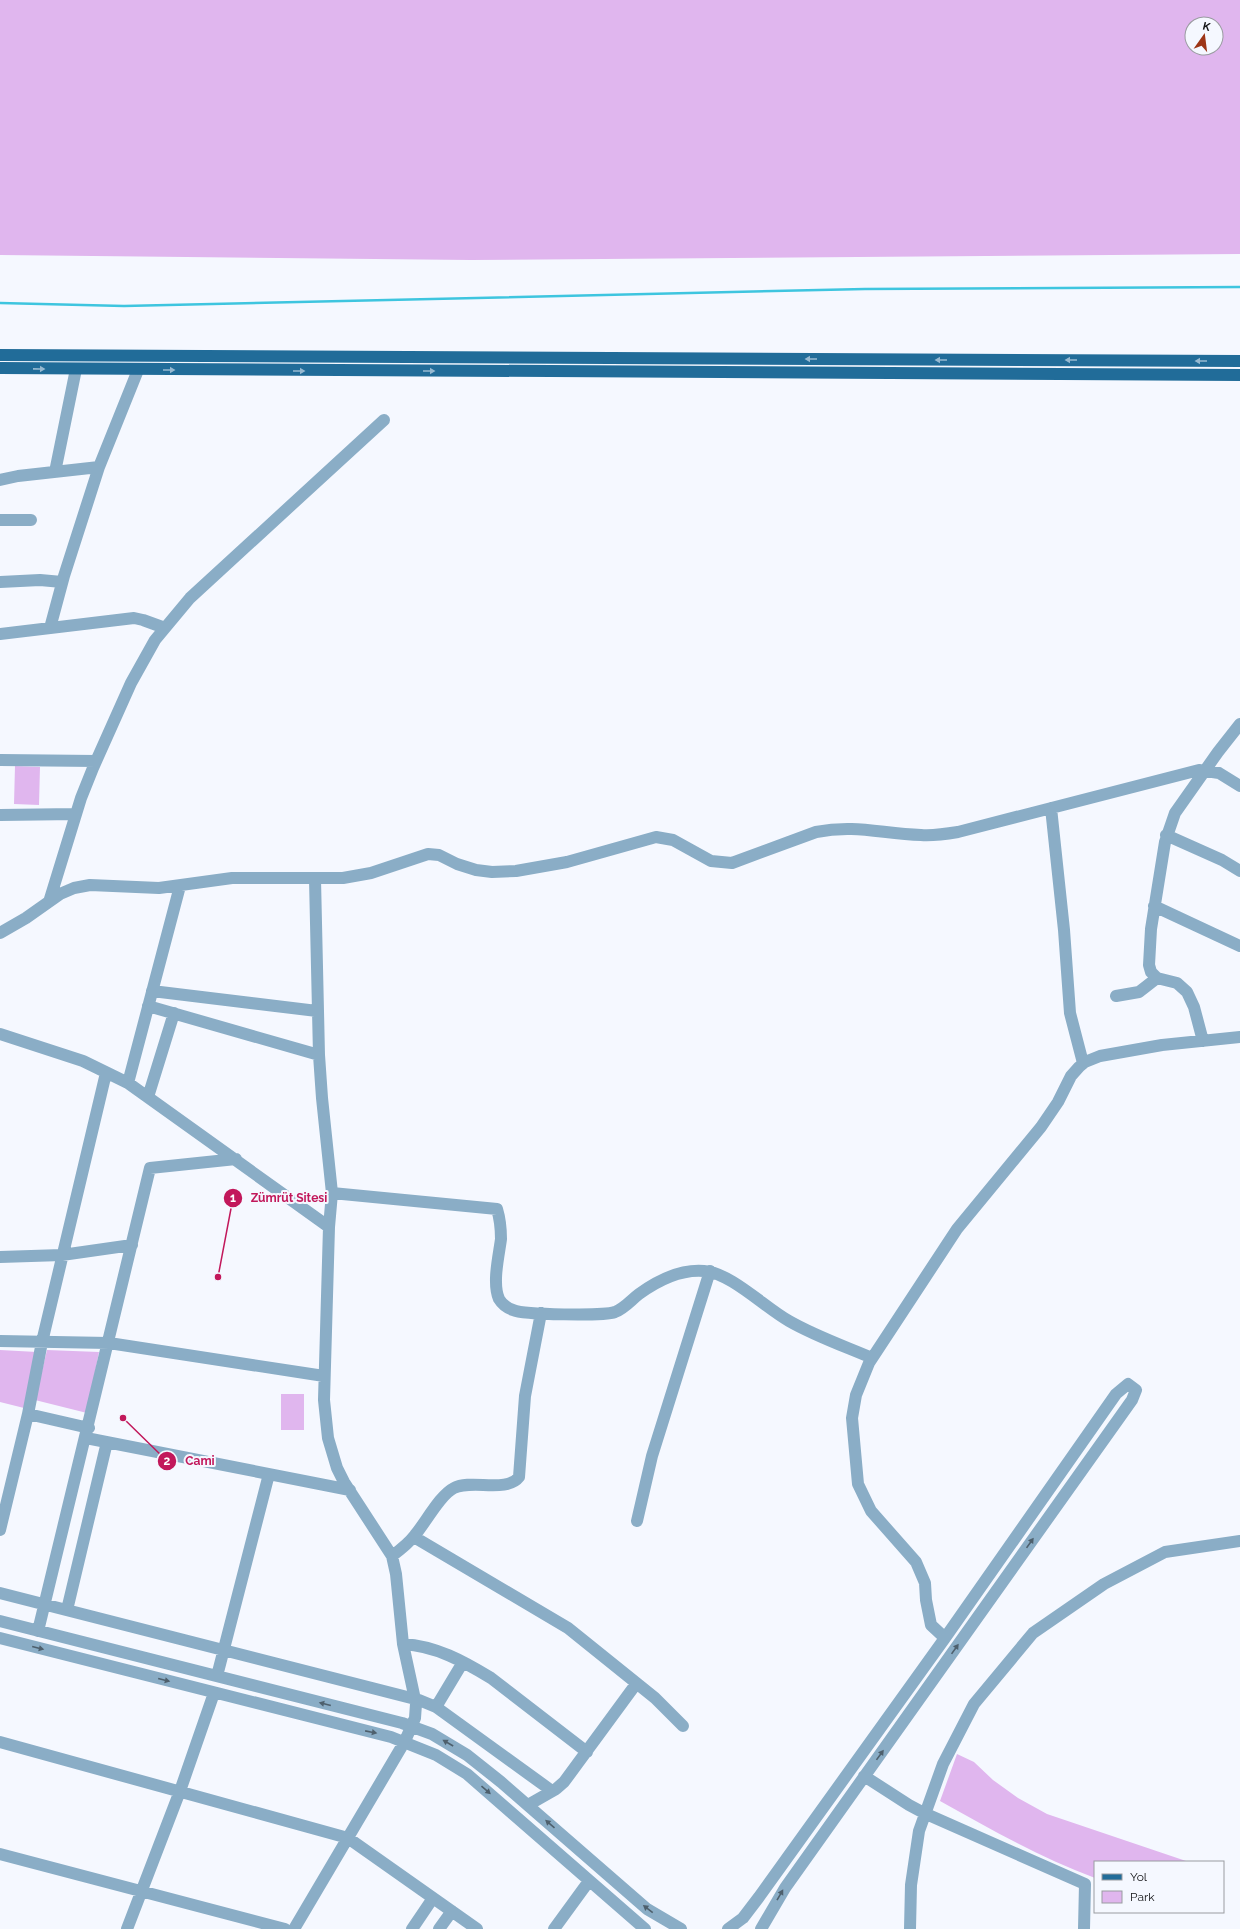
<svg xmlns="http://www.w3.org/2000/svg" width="1240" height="1929" font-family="Raleway,sans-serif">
<rect width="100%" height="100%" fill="#f5f8ff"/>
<!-- green -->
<path fill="#e0b6ee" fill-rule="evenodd" d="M 0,0 L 1240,0 L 1240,254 L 471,260 L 0,255 ZM 1192,24 L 1216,24 L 1216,48 L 1192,48 Z
M 15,766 L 40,767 L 39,805 L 14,804 Z
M 0,1350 L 37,1352 L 24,1408 L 0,1402 Z
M 47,1350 L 99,1352 L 87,1413 L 35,1400 Z
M 281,1394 L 304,1394 L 304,1430 L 281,1430 Z
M 957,1754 L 974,1762 L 993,1780 L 1018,1798 L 1047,1814 L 1189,1862 L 1095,1862 L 1095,1878 C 1041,1858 990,1829 940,1801 Z"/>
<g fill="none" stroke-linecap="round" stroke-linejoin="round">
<!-- stream -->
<path stroke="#3ec5df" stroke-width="2.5" d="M 0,303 L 124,306 L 865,289 L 1240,287"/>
<!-- minor -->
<path stroke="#8aadc6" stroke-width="12" d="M 55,472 L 76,369
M 0,480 L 18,476 L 99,467
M 0,520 L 31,520
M 0,582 L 40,580 L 62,582
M 50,628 L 64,576 L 99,467 L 138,370
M 0,634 L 134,618 L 143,620 L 165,628
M 0,760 L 96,761
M 1051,808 L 1064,930 L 1070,1013 L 1083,1063
M 0,815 L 76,814
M 1166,835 L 1222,860 L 1240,871
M 49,902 L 81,798 L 93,768 L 131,683 L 155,640 L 190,598 L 384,420
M 1154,906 L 1240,946
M 0,933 L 26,918 L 60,894 L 74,888 L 90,885 L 159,888 L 232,878 L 343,878 L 371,873 L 428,854 L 439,855 L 457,864 L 476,870 L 492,872 L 516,871 L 567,862 L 656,837 L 673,840 L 711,861 L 732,863 L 816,832 C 856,824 882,834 921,835 C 934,836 946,834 958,832 L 1199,770 L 1219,773 L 1240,786
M 152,991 L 317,1011
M 1116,996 L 1139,992 L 1157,978
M 148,1006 L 319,1055
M 0,1034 L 83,1061 L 128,1083 L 329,1227
M 1203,1041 L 1194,1007 L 1187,992 L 1177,983 L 1157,978 L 1151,972 L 1149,965 L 1151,929 L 1165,842 L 1175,813 L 1218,752 L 1240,724
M 128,1083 L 180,886
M 148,1097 L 174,1013
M 332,1193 L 497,1209 C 500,1219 501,1229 501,1239 C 499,1255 492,1283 499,1299 C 502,1304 507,1308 513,1310 C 524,1315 604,1316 615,1312 C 625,1308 631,1300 639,1294 C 657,1281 681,1269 704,1271 C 731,1273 764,1307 789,1321 C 815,1336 844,1346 872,1358
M 0,1257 L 62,1255 L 132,1245
M 0,1341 L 109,1343 L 324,1376
M 28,1414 L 89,1428
M 86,1438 L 350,1490
M 637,1521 L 652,1456 L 710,1271
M 0,1530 L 28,1414 L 42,1342 L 106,1073
M 414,1537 L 568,1628 L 655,1698 L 683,1726
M 392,1556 C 400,1550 409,1543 415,1535 C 426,1522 440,1495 454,1488 C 471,1479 507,1493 519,1477 L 525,1396 L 541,1313
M 0,1593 L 419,1700 L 436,1707 L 552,1791
M 67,1610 L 107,1442
M 0,1621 L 402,1723 L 432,1734 L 467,1755 L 501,1782 L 647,1909 L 681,1929
M 38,1631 L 150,1168 L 236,1159
M 0,1638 L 391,1737 L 436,1755 L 467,1774 L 645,1929
M 945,1638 L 931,1625 L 926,1600 L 925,1583 L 916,1562 L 871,1511 L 858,1484 L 852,1418 L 856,1395 L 869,1363 L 957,1229 L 1041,1127 L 1058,1102 L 1071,1076 L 1079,1067 L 1085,1062 L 1100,1056 L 1162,1045 L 1240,1037
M 403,1644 C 436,1646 463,1661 491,1678 L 587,1752
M 217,1676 L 269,1474
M 436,1707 L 463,1662
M 0,1742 L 348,1838 L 477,1929
M 864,1776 L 909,1805 L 924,1813 L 1085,1884 L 1084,1929
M 528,1805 L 556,1789 L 564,1782 L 636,1684
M 0,1854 L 285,1929
M 127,1929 L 180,1791 L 214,1693
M 294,1929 L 405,1741 L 415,1718 L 416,1704 L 403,1644 L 396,1574 L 392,1556 L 344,1482 L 337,1468 L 328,1438 L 324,1400 L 329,1227 L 332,1193 L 322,1098 L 319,1055 L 315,879
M 412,1929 L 433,1898
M 439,1929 L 452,1911
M 554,1929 L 589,1881
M 728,1929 L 743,1918 L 759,1897 L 945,1638 L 1116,1394 L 1128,1384 L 1136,1390 L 1132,1400 L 785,1888 L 761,1929
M 910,1929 L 911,1885 L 919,1831 L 943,1764 L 974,1704 L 1033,1633 L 1104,1584 L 1165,1552 L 1240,1541"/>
<!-- major -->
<path stroke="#216c99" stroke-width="12" d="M 0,355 L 1240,361
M 0,368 L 1240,375"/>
</g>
<!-- one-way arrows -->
<defs><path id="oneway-solid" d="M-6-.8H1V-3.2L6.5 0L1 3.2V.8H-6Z"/></defs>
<g fill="#96b9d1">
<use href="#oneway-solid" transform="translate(811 359) rotate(-180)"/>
<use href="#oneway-solid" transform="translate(941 360) rotate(-180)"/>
<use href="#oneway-solid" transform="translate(1071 360) rotate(-180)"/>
<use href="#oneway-solid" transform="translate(1201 361) rotate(-180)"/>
<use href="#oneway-solid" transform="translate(39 369) rotate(1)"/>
<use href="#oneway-solid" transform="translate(169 370)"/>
<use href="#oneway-solid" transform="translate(299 371)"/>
<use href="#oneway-solid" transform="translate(429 371)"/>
</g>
<g fill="#4e606d">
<use href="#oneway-solid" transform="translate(1030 1543) rotate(-55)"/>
<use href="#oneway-solid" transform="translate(38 1648) rotate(14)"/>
<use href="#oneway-solid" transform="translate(955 1649) rotate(-55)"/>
<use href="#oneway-solid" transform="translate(164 1680) rotate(14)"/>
<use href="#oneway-solid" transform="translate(325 1704) rotate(-166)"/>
<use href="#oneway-solid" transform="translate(371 1732) rotate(11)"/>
<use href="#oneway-solid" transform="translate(448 1743) rotate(-150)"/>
<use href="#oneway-solid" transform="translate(880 1755) rotate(-54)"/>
<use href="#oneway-solid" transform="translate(486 1790) rotate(41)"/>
<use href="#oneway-solid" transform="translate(550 1824) rotate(-139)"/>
<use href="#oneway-solid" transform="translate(780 1895) rotate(-60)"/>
<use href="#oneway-solid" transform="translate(648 1909) rotate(-142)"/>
</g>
<!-- callouts -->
<path fill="none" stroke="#c2185b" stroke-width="1.5" d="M218 1277L233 1198M123 1418L167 1461"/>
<g fill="#c2185b" stroke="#f5f8ff" stroke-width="1.5">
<circle cx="218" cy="1277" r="4"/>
<circle cx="123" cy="1418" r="4"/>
<circle cx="233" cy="1198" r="10"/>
<circle cx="167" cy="1461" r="10"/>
</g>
<g font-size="12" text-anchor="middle" font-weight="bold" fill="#fff">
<text x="233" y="1202">1</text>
<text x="167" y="1465">2</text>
</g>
<g font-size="12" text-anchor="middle" font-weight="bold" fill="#c2185b" stroke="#f5f8ff" stroke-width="4" stroke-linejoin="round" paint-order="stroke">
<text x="289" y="1202">Zümrüt Sitesi</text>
<text x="200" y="1465">Cami</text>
</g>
<!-- legend -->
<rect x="1094" y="1861" width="130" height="52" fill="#f5f8ff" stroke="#9a9ca1"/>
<rect x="1102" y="1874" width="20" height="6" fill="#216c99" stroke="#9a9ca1"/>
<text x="1130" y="1881" font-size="12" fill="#111214">Yol</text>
<rect x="1102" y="1891" width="20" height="12" fill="#e0b6ee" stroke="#9a9ca1"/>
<text x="1130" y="1901" font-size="12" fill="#111214">Park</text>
<!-- north arrow -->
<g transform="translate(1204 36) rotate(14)"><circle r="19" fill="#f5f8ff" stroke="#9a9ca1"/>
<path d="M0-3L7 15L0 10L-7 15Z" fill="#9d3517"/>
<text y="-6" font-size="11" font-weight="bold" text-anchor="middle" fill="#111214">K</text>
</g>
</svg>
